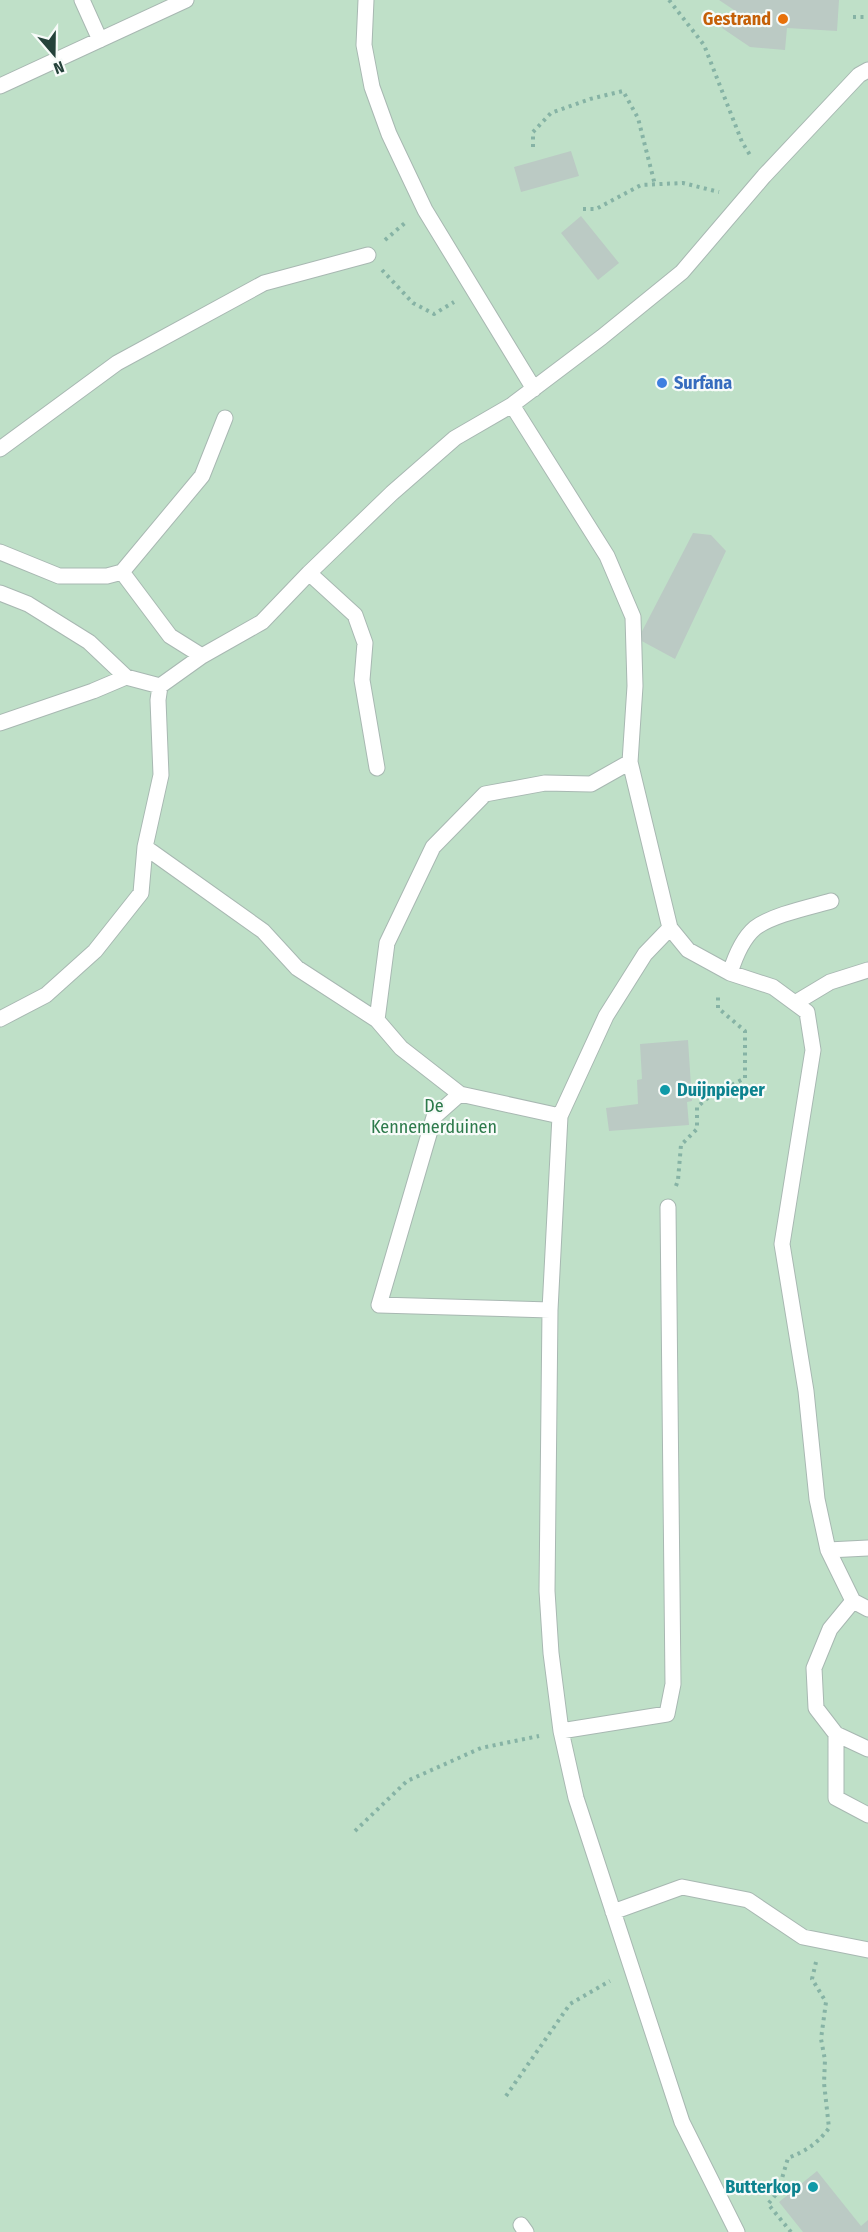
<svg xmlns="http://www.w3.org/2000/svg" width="868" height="2232" font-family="'Fira Sans Condensed',sans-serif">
<rect width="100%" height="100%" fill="#e6efeb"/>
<!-- green -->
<path fill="#bfe0c8" d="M 0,0 L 868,0 L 868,2232 L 0,2232 Z"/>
<!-- building -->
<path fill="#bbcac4" d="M 719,0 L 839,0 L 837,31 L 787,28 L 785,50 L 750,47 L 722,28 L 734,10 Z
M 571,151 L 579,176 L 521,192 L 514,167 Z
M 581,216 L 619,263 L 598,280 L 561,233 Z
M 693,533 L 711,535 L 726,551 L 675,659 L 638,639 Z
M 688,1040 L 692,1101 L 687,1102 L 689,1125 L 609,1131 L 606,1108 L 638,1104 L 637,1080 L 642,1079 L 640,1044 Z
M 817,2171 L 861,2226 L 868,2220 L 868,2232 L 803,2232 L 779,2202 Z"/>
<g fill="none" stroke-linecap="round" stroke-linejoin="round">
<!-- service casing -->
<g stroke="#a8b8b2" stroke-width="17">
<path id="service" d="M 82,0 L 100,40
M 366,0 L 364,45 L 372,87 L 389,134 L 425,210 L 534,389
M 0,86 L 186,0
M 512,405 L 607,556 L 633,617 L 635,686 L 630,762 L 670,928
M 0,449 L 117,363 L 264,283 L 368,255
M 0,552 L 59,576 L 107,576 L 122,572 L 170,636 L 202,656
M 122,572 L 202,476 L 225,418
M 309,573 L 355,615 L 365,643 L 362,680 L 377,768
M 0,593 L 28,604 L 89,642 L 126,677
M 0,723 L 93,691 L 126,677 L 160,686
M 145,847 L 263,931 L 297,968 L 377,1020 L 401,1048 L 460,1094 L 560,1116 L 550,1310 L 547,1591 L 551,1653 L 561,1731 L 576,1798 L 682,2122 L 737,2232
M 730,973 C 735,957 742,939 755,928 C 772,915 810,907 831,901
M 795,1003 L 830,982 L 868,970
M 0,1019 L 46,995 L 95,951 L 141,893 L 145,847 L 161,775 L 158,700 L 160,686 L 202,656 L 262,622 L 309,573 L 392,493 L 455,438 L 512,405 L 602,337 L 682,272 L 764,176 L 859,75 L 868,70
M 377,1020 L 387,943 L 433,847 L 485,794 L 545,783 L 591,784 L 630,762
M 460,1094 L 434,1117 L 379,1305 L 550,1310
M 560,1116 L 606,1016 L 645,954 L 670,928 L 688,950 L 730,973 L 773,987 L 807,1012 L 813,1050 L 782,1244 L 806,1391 L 817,1499 L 828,1550 L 853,1601 L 868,1609
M 828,1550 L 868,1548
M 853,1601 L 830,1629 L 814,1668 L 816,1708 L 836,1734 L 868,1749
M 561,1731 L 667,1714 L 673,1684 L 668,1207
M 836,1734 L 836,1798 L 868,1815
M 613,1912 L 682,1887 L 748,1900 L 803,1937 L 868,1950
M 521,2225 L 526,2232"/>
</g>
<!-- path -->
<path stroke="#86b3a5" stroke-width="4" stroke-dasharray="3 4.5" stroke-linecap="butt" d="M 669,0 L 704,45 L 742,142 L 750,155
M 853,17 L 868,17
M 533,147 L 533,132 L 551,113 L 590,99 L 623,91 L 638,118 L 655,185
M 583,209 L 596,209 L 641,185 L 683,183 L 719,192
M 385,240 L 406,222
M 382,270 L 413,303 L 434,314 L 454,302
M 676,1186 L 678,1180 L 681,1145 L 697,1129 L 697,1107 L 709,1097 L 745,1078 L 745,1031 L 718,1008 L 718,994
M 355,1831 L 407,1781 L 481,1748 L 539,1736
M 506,2096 L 570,2004 L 610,1981
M 791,2232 L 768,2204 L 778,2192 L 788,2158 C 806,2151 817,2144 829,2128 L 824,2083 L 825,2060 L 821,2039 L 826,2002 L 812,1979 L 816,1962"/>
<!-- service -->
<use href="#service" stroke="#fff" stroke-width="15"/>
</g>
<!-- markers -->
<circle fill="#e8710a" stroke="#f7fbf9" stroke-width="2" cx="783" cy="19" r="6"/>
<circle fill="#3f7fe0" stroke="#f7fbf9" stroke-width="2" cx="662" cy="383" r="6"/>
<g fill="#0f9aa8" stroke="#f7fbf9" stroke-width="2">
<circle cx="665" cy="1090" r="6"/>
<circle cx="813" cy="2187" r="6"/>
</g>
<g text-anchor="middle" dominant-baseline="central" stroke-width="4.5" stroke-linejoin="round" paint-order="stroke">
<!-- food labels -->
<g font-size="18" font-weight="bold" fill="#c56008" stroke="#f7fbf9" text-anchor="end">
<text x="771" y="19">Gestrand</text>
</g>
<!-- shop labels -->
<g font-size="18" font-weight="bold" fill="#366cbe" stroke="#f7fbf9" text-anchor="start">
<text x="674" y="383">Surfana</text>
</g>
<!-- culture labels -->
<g font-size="18" font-weight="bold" fill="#0d838f" stroke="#f7fbf9" text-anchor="start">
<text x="677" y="1090">Duijnpieper</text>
<text x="801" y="2187" text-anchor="end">Butterkop</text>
</g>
<!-- park labels -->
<g font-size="18" fill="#2d7a4b" stroke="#f7fbf9">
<text x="434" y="1106">De<tspan x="434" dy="21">Kennemerduinen</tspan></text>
</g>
</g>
<!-- north arrow -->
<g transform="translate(54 54) rotate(160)" stroke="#f7fbf9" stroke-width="4.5" paint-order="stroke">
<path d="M0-4.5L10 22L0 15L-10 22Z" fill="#24423a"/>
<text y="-9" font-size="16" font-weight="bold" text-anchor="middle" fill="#24423a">N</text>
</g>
</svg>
